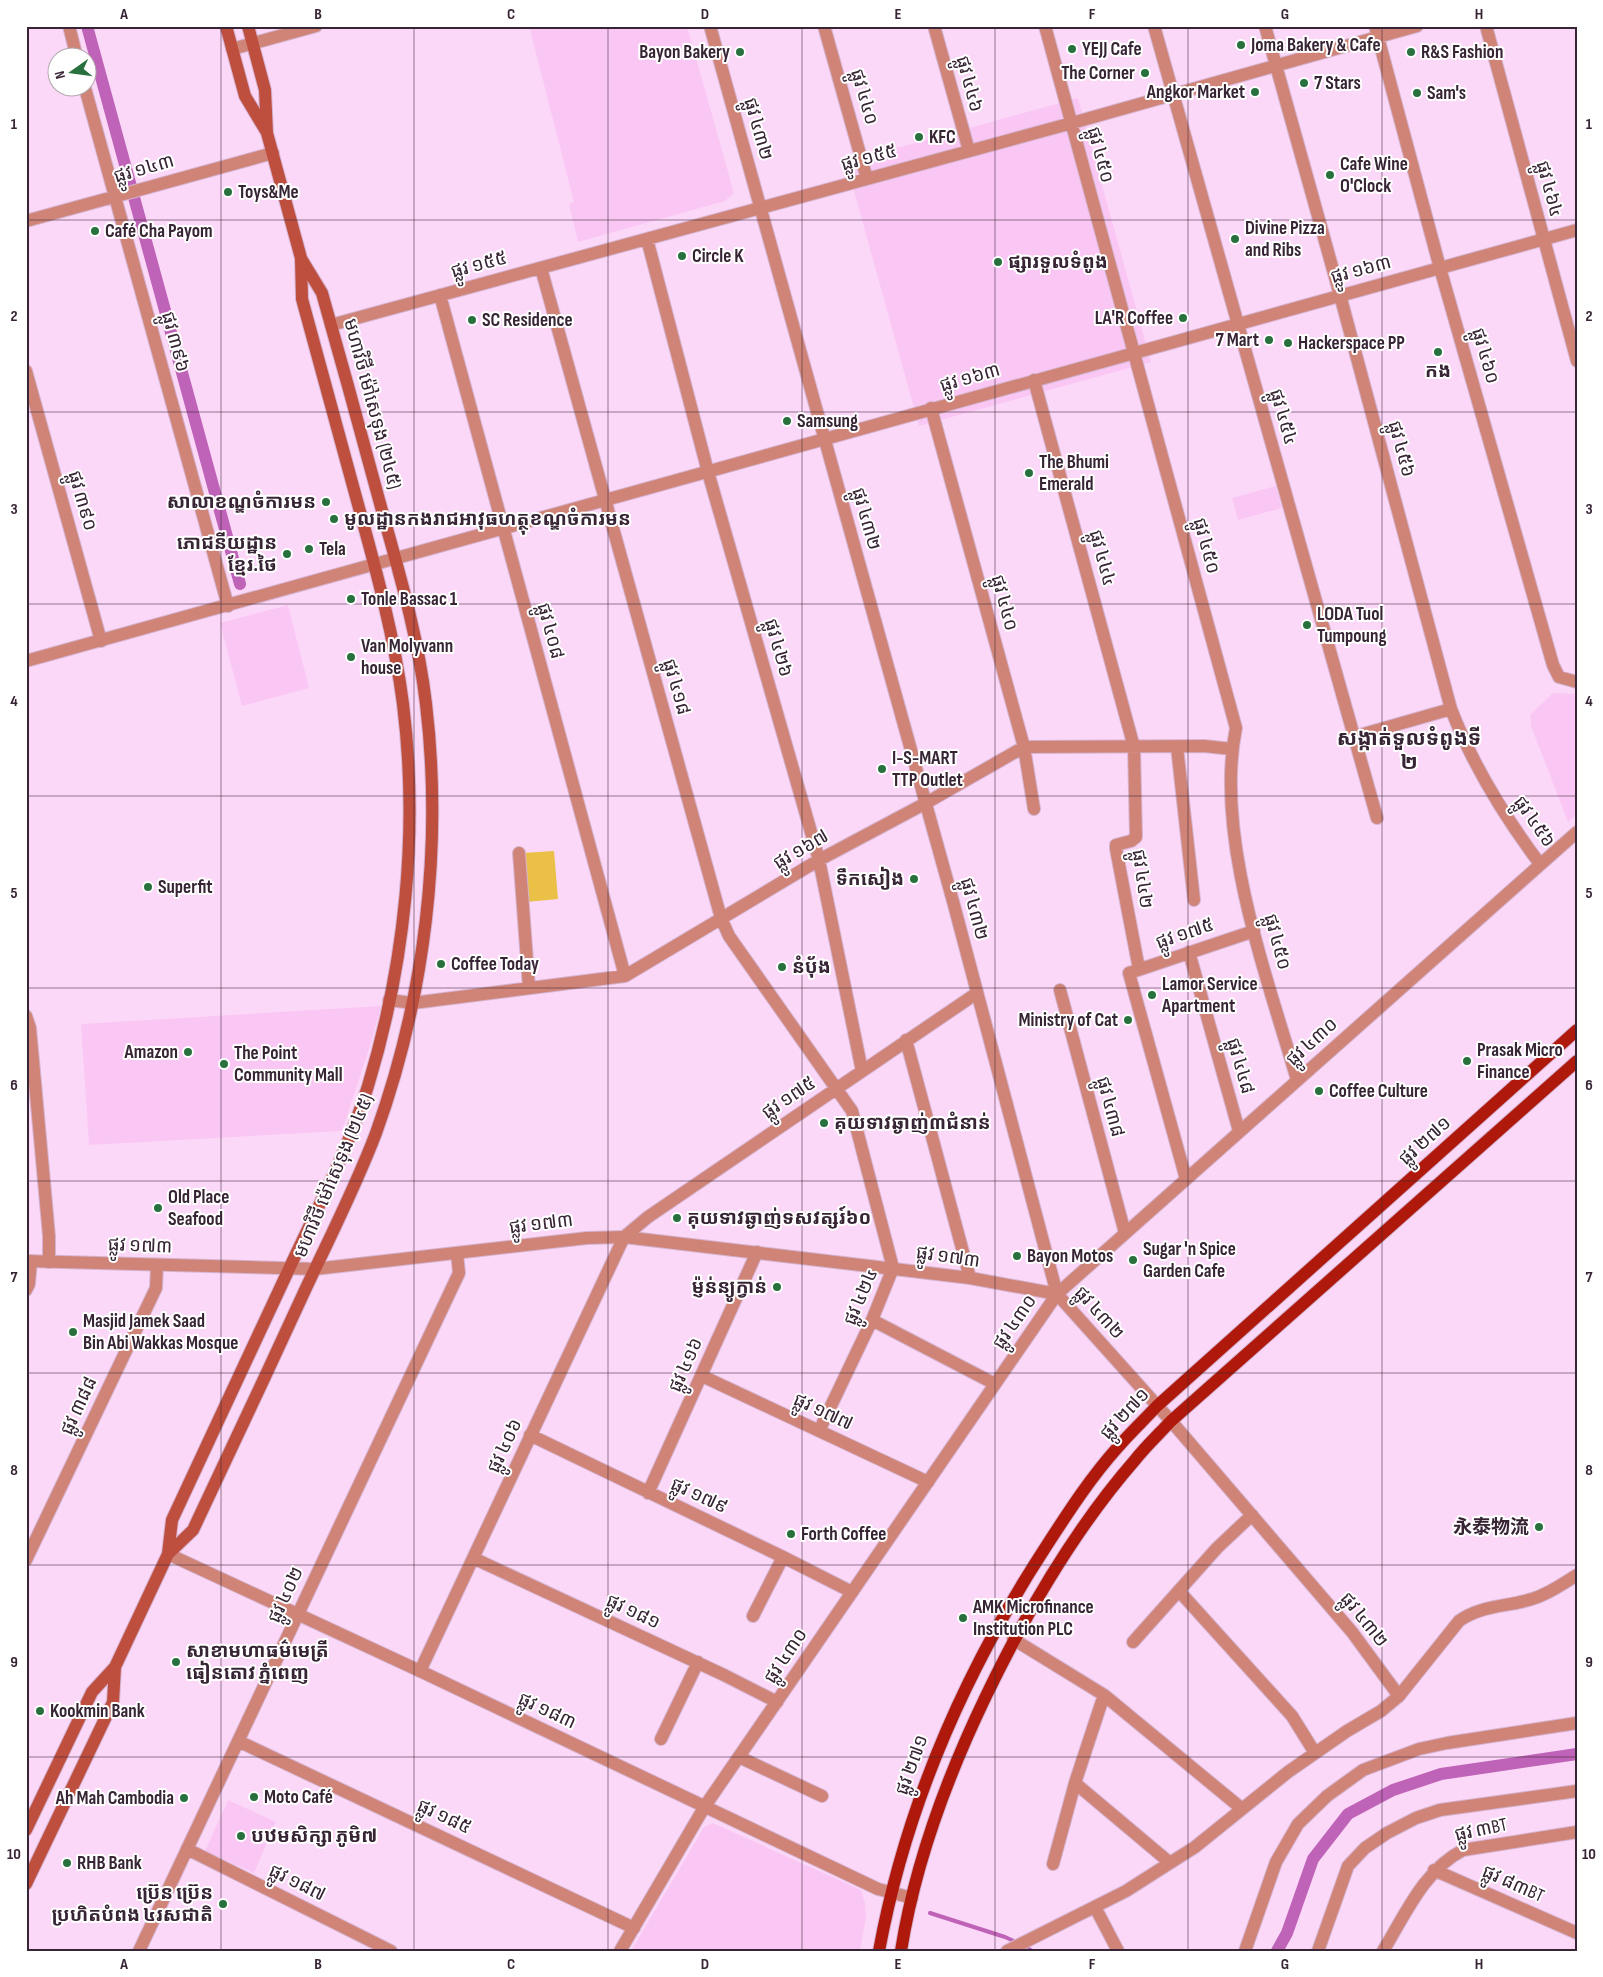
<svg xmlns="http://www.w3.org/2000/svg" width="1603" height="1977" font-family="'Sofia Sans Condensed','Noto Sans SC','Noto Sans Khmer',sans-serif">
<rect width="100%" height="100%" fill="#fcd8f8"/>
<!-- built -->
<path fill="#fac7f4" d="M 529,26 L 687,26 L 734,193 L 725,201 L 578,242 L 569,204 L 574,202 Z
M 1078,98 L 1151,362 L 919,426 L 846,162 Z
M 1276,486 L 1282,508 L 1238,520 L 1232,498 Z
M 288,605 L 309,688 L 242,706 L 220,623 Z
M 1553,693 L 1577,694 L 1577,814 L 1568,822 L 1531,726 L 1530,715 Z
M 381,1006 L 371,1043 L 342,1131 L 89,1145 L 81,1024 Z
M 228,1800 L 276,1822 L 254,1873 L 205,1851 Z
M 713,1823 L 861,1890 L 865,1903 L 866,1917 L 860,1951 L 631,1951 L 704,1827 Z"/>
<!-- green -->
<path fill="#eac146" d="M 554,851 L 558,899 L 526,902 L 522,853 Z"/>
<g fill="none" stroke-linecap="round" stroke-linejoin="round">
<!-- stream -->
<path stroke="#be63b7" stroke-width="4" d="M 930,1913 L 1005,1937 L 1018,1943
M 1024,1946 L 1032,1951"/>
<!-- canal -->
<path stroke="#be63b7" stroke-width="12" d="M 87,26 L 240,584
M 1277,1951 L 1287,1933 L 1313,1859 L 1348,1814 L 1393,1790 L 1441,1774 L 1577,1754"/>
<!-- minor casing -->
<g stroke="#d5b4d1" stroke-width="14">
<path id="minor" d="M 69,26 L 77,58
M 824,26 L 867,179
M 934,26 L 969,151
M 1045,26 L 1236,728 C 1214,835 1267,976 1297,1080
M 1154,26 L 1377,818
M 1265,26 L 1340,295 L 1451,709 C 1473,766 1504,816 1540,864
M 1375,26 L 1440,268 L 1553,665 L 1559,677 L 1577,682
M 1486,26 L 1577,361
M 232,49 L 316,26
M 85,88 L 228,606
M 26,221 L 273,153
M 647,239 L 708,472 L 819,860 L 862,1071
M 541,268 L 721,918 L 729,936 L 852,1111 L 893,1268 L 872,1320 L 819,1431
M 440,295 L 625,976
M 331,325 L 1072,123 L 1417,26
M 26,371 L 101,641
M 1034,380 L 1134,747 L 1136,837 L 1131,841 L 1116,845 L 1116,849 L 1139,969
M 931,408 L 1024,747 L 1034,809
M 1353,737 L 1451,709
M 1177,747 L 1194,900
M 519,853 L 529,988
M 1189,952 L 1239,1131
M 1060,990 L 1125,1233
M 389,1000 L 413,1003 L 625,976 L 819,860 L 926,803 L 1024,747 L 1204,746 L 1232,749
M 26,1016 L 30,1028 L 49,1236 L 49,1262
M 906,1040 L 970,1278
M 1186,1179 L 1129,973 L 1254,931
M 26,1290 L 29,1284 L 31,1261
M 872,1320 L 995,1384
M 702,1376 L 928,1482
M 530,1435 L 783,1557 L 852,1592
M 648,1493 L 757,1252
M 473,1558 L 724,1675 L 777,1702
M 26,1560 L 156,1288 L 157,1265
M 1179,1591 L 1292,1716 L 1315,1753
M 753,1616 L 783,1557
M 1013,1639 L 1104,1695 L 1241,1808
M 1133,1642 L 1217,1548 L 1252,1515
M 420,1671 L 624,1237 L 648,1217 L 977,993
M 661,1739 L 698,1662
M 238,1741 L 634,1928
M 739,1757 L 822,1796
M 1075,1783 L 1169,1862
M 187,1849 L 391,1951
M 1053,1864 L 1075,1783 L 1104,1695
M 1434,1870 L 1577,1933
M 1095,1907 L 1118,1951
M 139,1951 L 459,1273 L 457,1253
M 1007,1951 L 1126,1891 L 1195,1847 L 1288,1772 L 1347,1731 L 1381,1711 L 1399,1696
M 1245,1951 L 1276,1862 L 1298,1824 L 1327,1796 L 1363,1770 L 1419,1749 L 1447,1743 L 1577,1723
M 1318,1951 L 1348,1866 L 1365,1848 L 1387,1833 L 1416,1818 L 1440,1810 L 1577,1791
M 1383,1951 C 1405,1915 1424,1870 1463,1850 L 1577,1832"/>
</g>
<!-- tertiary casing -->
<g stroke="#d5b4d1" stroke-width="14">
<path id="tertiary" d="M 710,26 L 954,905 L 1057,1294 L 1171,1421 L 1352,1632 L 1399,1696 L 1459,1621 C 1481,1605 1507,1607 1532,1599 C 1549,1594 1562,1584 1577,1575
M 26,661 L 1577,230
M 26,1261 L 315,1269 L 587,1238 L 624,1237 L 970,1278 L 1057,1294
M 168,1554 L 420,1671 L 878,1889 L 912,1898
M 620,1951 L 705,1806 L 1057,1294 L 1577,832"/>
</g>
<!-- secondary casing -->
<g stroke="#d5b4d1" stroke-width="14">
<path id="secondary" d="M 226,26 L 245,96 L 266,131
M 168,1554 L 193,1530 C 231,1449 269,1369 306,1288 C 330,1237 356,1186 376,1133 C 425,997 443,847 426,704 C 418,636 399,572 381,507 C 362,436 342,364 322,293 L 302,260
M 26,1830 L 92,1692 L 115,1667 L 168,1554 L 172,1520 C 211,1437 250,1353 289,1269 C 317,1209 348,1150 368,1086 C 405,964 419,832 403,704 C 394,634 375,566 356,497 C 338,431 320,365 302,299 L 301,258 L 267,133 L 265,90 L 248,26
M 26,1884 L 113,1702 L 115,1667"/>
</g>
<!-- primary casing -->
<g stroke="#d5b4d1" stroke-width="14">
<path id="primary" d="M 879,1951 C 906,1805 966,1669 1047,1545 C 1069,1511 1091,1477 1118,1447 C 1130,1433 1144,1420 1157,1406 L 1577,1030
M 901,1951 C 915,1862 947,1777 986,1696 C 1026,1613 1074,1530 1135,1460 C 1146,1446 1159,1434 1171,1421 L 1577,1061"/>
</g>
<!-- minor -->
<use href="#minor" stroke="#d08477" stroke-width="12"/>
<!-- tertiary -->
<use href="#tertiary" stroke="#d08477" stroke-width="12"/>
<!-- secondary -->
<use href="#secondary" stroke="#be4f3f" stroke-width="12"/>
<!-- primary -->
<use href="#primary" stroke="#ae190b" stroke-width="12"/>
</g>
<!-- grid -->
<path fill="none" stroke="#372535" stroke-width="1" stroke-opacity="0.55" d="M 221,26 L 221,1951M 414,26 L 414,1951M 608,26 L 608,1951M 802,26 L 802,1951M 995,26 L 995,1951M 1188,26 L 1188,1951M 1382,26 L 1382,1951M 26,220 L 1577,220M 26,412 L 1577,412M 26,604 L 1577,604M 26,796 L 1577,796M 26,988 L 1577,988M 26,1181 L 1577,1181M 26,1373 L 1577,1373M 26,1565 L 1577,1565M 26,1757 L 1577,1757"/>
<!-- markers -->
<g fill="#28713e" stroke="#fff" stroke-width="2">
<circle cx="1241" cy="45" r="5"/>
<circle cx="1072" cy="49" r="5"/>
<circle cx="740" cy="52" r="5"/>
<circle cx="1411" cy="52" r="5"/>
<circle cx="1145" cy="73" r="5"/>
<circle cx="1304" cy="83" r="5"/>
<circle cx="1255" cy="92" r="5"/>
<circle cx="1417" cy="93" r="5"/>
<circle cx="919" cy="137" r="5"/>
<circle cx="1330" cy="175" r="5"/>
<circle cx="228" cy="192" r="5"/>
<circle cx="95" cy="231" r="5"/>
<circle cx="1235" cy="239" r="5"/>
<circle cx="682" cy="256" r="5"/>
<circle cx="998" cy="262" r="5"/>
<circle cx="1183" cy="318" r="5"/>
<circle cx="472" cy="320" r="5"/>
<circle cx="1269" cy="340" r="5"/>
<circle cx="1288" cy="343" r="5"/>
<circle cx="1438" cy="352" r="5"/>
<circle cx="787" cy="421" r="5"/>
<circle cx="1029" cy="473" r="5"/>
<circle cx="326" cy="502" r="5"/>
<circle cx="334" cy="519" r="5"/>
<circle cx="309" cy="549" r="5"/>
<circle cx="287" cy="554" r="5"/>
<circle cx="351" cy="599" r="5"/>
<circle cx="1307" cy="625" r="5"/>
<circle cx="351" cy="657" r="5"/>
<circle cx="882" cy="769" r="5"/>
<circle cx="914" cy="879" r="5"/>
<circle cx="148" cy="887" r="5"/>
<circle cx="441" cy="964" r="5"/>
<circle cx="782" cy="967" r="5"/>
<circle cx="1152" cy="995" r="5"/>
<circle cx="1128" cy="1020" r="5"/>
<circle cx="188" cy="1052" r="5"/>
<circle cx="1467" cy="1061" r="5"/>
<circle cx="224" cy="1064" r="5"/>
<circle cx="1319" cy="1091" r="5"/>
<circle cx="824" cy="1123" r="5"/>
<circle cx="158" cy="1208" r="5"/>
<circle cx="677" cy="1218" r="5"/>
<circle cx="1017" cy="1256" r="5"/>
<circle cx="1133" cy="1260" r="5"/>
<circle cx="777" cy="1287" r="5"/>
<circle cx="73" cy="1332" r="5"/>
<circle cx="1539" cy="1527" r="5"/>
<circle cx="791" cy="1534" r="5"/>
<circle cx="963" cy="1618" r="5"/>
<circle cx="176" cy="1662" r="5"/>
<circle cx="40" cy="1711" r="5"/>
<circle cx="254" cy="1797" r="5"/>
<circle cx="184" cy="1798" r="5"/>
<circle cx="241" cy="1836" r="5"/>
<circle cx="67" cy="1863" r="5"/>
<circle cx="223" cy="1904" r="5"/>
</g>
<g text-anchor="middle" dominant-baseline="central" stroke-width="4" stroke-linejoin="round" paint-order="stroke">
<!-- poi labels -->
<g font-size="19" font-weight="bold" fill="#372535" stroke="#fff" text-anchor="start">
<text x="1251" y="45">Joma Bakery &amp; Cafe</text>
<text x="1082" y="49">YEJJ Cafe</text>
<text x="730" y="52" text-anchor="end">Bayon Bakery</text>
<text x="1421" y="52">R&amp;S Fashion</text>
<text x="1135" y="73" text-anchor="end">The Corner</text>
<text x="1314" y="83">7 Stars</text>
<text x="1245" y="92" text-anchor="end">Angkor Market</text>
<text x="1427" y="93">Sam's</text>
<text x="929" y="137">KFC</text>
<text x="1340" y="164">Cafe Wine<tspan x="1340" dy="22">O'Clock</tspan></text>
<text x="238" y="192">Toys&amp;Me</text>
<text x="1245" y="228">Divine Pizza<tspan x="1245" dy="22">and Ribs</tspan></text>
<text x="105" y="231">Café Cha Payom</text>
<text x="692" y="256">Circle K</text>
<text x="1008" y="262">ផ្សារទួលទំពូង</text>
<text x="1173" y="318" text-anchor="end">LA'R Coffee</text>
<text x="482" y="320">SC Residence</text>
<text x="1259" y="340" text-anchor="end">7 Mart</text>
<text x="1298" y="343">Hackerspace PP</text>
<text x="1438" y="371" text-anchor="middle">កង</text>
<text x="797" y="421">Samsung</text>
<text x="1039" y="462">The Bhumi<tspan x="1039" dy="22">Emerald</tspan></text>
<text x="316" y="502" text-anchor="end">សាលាខណ្ឌចំការមន</text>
<text x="344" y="519">មូលដ្ឋានកងរាជអាវុធហត្ថុខណ្ឌចំការមន</text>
<text x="277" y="543" text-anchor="end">ភោជនីយដ្ឋាន<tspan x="277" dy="22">ខ្មែរ.ថៃ</tspan></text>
<text x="319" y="549">Tela</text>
<text x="361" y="599">Tonle Bassac 1</text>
<text x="1317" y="614">LODA Tuol<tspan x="1317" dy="22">Tumpoung</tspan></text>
<text x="361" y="646">Van Molyvann<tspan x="361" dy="22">house</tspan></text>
<text x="892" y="758">I-S-MART<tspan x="892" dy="22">TTP Outlet</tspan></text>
<text x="904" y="879" text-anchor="end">ទឹកសៀង</text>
<text x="158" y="887">Superfit</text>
<text x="451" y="964">Coffee Today</text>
<text x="792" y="967">នំប៉័ង</text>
<text x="1162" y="984">Lamor Service<tspan x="1162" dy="22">Apartment</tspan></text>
<text x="1118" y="1020" text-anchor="end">Ministry of Cat</text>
<text x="1477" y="1050">Prasak Micro<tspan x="1477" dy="22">Finance</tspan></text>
<text x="178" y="1052" text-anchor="end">Amazon</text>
<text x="234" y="1053">The Point<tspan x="234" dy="22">Community Mall</tspan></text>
<text x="1329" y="1091">Coffee Culture</text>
<text x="834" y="1123">គុយទាវឆ្ងាញ់៣ជំនាន់</text>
<text x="168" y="1197">Old Place<tspan x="168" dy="22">Seafood</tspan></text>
<text x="687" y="1218">គុយទាវឆ្ងាញ់ទសវត្សរ៍៦០</text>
<text x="1143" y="1249">Sugar 'n Spice<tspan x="1143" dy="22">Garden Cafe</tspan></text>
<text x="1027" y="1256">Bayon Motos</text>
<text x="767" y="1287" text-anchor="end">ម្ញ៉ន់ន្យូក្វាន់</text>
<text x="83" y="1321">Masjid Jamek Saad<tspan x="83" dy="22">Bin Abi Wakkas Mosque</tspan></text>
<text x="1529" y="1527" text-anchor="end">永泰物流</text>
<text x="801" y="1534">Forth Coffee</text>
<text x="973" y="1607">AMK Microfinance<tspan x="973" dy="22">Institution PLC</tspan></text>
<text x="186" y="1651">សាខាមហាធម៌មេត្រី<tspan x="186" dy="22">ធៀនតោវ ភ្នំពេញ</tspan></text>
<text x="50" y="1711">Kookmin Bank</text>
<text x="264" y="1797">Moto Café</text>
<text x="174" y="1798" text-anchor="end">Ah Mah Cambodia</text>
<text x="251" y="1836">បឋមសិក្សា ភូមិ៧</text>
<text x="77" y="1863">RHB Bank</text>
<text x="213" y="1893" text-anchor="end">ប្រ៊េន ប្រ៊េន<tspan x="213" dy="22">ប្រហិតបំពង ៤រសជាតិ</tspan></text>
</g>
<!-- street labels -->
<g font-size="19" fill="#372535" stroke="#fff">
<text transform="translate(969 84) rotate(75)">ផ្លូវ ៤៤៦</text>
<text transform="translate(864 97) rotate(74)">ផ្លូវ ៤៤០</text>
<text transform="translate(758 129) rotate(74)">ផ្លូវ ៤៣២</text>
<text transform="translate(1100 155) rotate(75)">ផ្លូវ ៤៥០</text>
<text transform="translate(869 158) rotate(-15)">ផ្លូវ ១៥៥</text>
<text transform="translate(144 169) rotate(-16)">ផ្លូវ ១៤៣</text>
<text transform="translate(1549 189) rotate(75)">ផ្លូវ ៤៦៤</text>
<text transform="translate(479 265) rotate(-15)">ផ្លូវ ១៥៥</text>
<text transform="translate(1361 270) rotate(-15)">ផ្លូវ ១៦៣</text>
<text transform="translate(175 342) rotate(75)">ផ្លូវ ៣៩៦</text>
<text transform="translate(1485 356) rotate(74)">ផ្លូវ ៤៦០</text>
<text transform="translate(970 378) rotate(-16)">ផ្លូវ ១៦៣</text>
<text transform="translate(372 404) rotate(75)">មហាវិថី ម៉ៅសេទុង (២៤៥)</text>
<text transform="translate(1283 417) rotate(74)">ផ្លូវ ៤៥៤</text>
<text transform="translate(1401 449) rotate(75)">ផ្លូវ ៤៥៦</text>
<text transform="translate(82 501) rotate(74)">ផ្លូវ ៣៩០</text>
<text transform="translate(866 519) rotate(74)">ផ្លូវ ៤៣២</text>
<text transform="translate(1206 546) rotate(75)">ផ្លូវ ៤៥០</text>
<text transform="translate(1102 558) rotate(75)">ផ្លូវ ៤៤៤</text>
<text transform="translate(1004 603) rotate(75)">ផ្លូវ ៤៤០</text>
<text transform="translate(550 631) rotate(75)">ផ្លូវ ៤០៨</text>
<text transform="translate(778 648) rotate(74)">ផ្លូវ ៤២៦</text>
<text transform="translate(676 687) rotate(74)">ផ្លូវ ៤១៨</text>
<text transform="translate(1534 822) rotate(55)">ផ្លូវ ៤៥៦</text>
<text transform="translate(801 850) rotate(-30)">ផ្លូវ ១៦៧</text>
<text transform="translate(1142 879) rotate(82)">ផ្លូវ ៤៤២</text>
<text transform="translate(974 909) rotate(75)">ផ្លូវ ៤៣២</text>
<text transform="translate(1185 934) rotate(-19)">ផ្លូវ ១៧៥</text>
<text transform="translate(1277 942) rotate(75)">ផ្លូវ ៤៥០</text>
<text transform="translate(1312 1042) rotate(-42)">ផ្លូវ ៤៣០</text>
<text transform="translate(1240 1066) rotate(74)">ផ្លូវ ៤៤៨</text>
<text transform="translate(789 1098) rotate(-34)">ផ្លូវ ១៧៥</text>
<text transform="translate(1110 1107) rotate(75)">ផ្លូវ ៤៣៨</text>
<text transform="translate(1425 1141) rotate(-42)">ផ្លូវ ២៧១</text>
<text transform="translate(334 1176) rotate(-67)">មហាវិថី ម៉ៅសេទុង (២៤៥)</text>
<text transform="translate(541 1224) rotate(-7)">ផ្លូវ ១៧៣</text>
<text transform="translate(140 1246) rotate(2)">ផ្លូវ ១៧៣</text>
<text transform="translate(948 1257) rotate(8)">ផ្លូវ ១៧៣</text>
<text transform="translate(861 1297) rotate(-67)">ផ្លូវ ៤២៤</text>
<text transform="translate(1099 1313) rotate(48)">ផ្លូវ ៤៣២</text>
<text transform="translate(1015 1322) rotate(-55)">ផ្លូវ ៤៣០</text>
<text transform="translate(686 1365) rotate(-66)">ផ្លូវ ៤១៦</text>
<text transform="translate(79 1406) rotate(-65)">ផ្លូវ ៣៨៨</text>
<text transform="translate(823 1412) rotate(25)">ផ្លូវ ១៧៧</text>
<text transform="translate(1125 1414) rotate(-47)">ផ្លូវ ២៧១</text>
<text transform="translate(505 1446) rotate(-65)">ផ្លូវ ៤០៦</text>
<text transform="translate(699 1496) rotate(25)">ផ្លូវ ១៧៩</text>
<text transform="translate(286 1595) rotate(-65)">ផ្លូវ ៤០២</text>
<text transform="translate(633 1612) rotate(25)">ផ្លូវ ១៨១</text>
<text transform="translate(1364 1620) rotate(51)">ផ្លូវ ៤៣២</text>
<text transform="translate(786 1656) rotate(-56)">ផ្លូវ ៤៣០</text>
<text transform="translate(547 1711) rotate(25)">ផ្លូវ ១៨៣</text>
<text transform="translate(912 1765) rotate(-70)">ផ្លូវ ២៧១</text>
<text transform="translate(444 1817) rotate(25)">ផ្លូវ ១៨៥</text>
<text transform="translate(1481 1830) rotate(-12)">ផ្លូវ ៣BT</text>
<text transform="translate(297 1883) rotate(26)">ផ្លូវ ១៨៧</text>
<text transform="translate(1513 1884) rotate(24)">ផ្លូវ ៨៣BT</text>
</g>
<!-- quarter labels -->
<g font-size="21" font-weight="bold" fill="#372535" stroke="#fff">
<text x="1409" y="738">សង្កាត់ទួលទំពូងទី<tspan x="1409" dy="24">២</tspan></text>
</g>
</g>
<!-- border -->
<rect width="1603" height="1977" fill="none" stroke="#ffffff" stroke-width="55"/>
<!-- north arrow -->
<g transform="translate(72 72) rotate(256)"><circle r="24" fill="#ffffff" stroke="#afa8ae"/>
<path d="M0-4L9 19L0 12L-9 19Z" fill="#28713e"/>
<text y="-8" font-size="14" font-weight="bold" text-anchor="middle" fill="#372535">N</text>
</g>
<rect x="28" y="28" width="1548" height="1922" fill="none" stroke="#372535" stroke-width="2"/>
<g font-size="16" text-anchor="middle" font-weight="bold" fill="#372535">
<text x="124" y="19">A</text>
<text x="318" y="19">B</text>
<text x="511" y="19">C</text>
<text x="705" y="19">D</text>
<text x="898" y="19">E</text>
<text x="1092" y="19">F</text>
<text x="1285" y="19">G</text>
<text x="1479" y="19">H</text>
<text x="14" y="129">1</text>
<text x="1589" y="129">1</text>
<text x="14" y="321">2</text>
<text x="1589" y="321">2</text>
<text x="14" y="514">3</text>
<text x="1589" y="514">3</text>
<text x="14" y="706">4</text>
<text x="1589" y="706">4</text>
<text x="14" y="898">5</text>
<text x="1589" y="898">5</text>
<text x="14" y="1090">6</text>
<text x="1589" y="1090">6</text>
<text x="14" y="1282">7</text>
<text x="1589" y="1282">7</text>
<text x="14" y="1475">8</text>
<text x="1589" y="1475">8</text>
<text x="14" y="1667">9</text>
<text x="1589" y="1667">9</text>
<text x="14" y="1859">10</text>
<text x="1589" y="1859">10</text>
<text x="124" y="1969">A</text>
<text x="318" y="1969">B</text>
<text x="511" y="1969">C</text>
<text x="705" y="1969">D</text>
<text x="898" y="1969">E</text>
<text x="1092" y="1969">F</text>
<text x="1285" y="1969">G</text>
<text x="1479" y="1969">H</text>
</g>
</svg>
